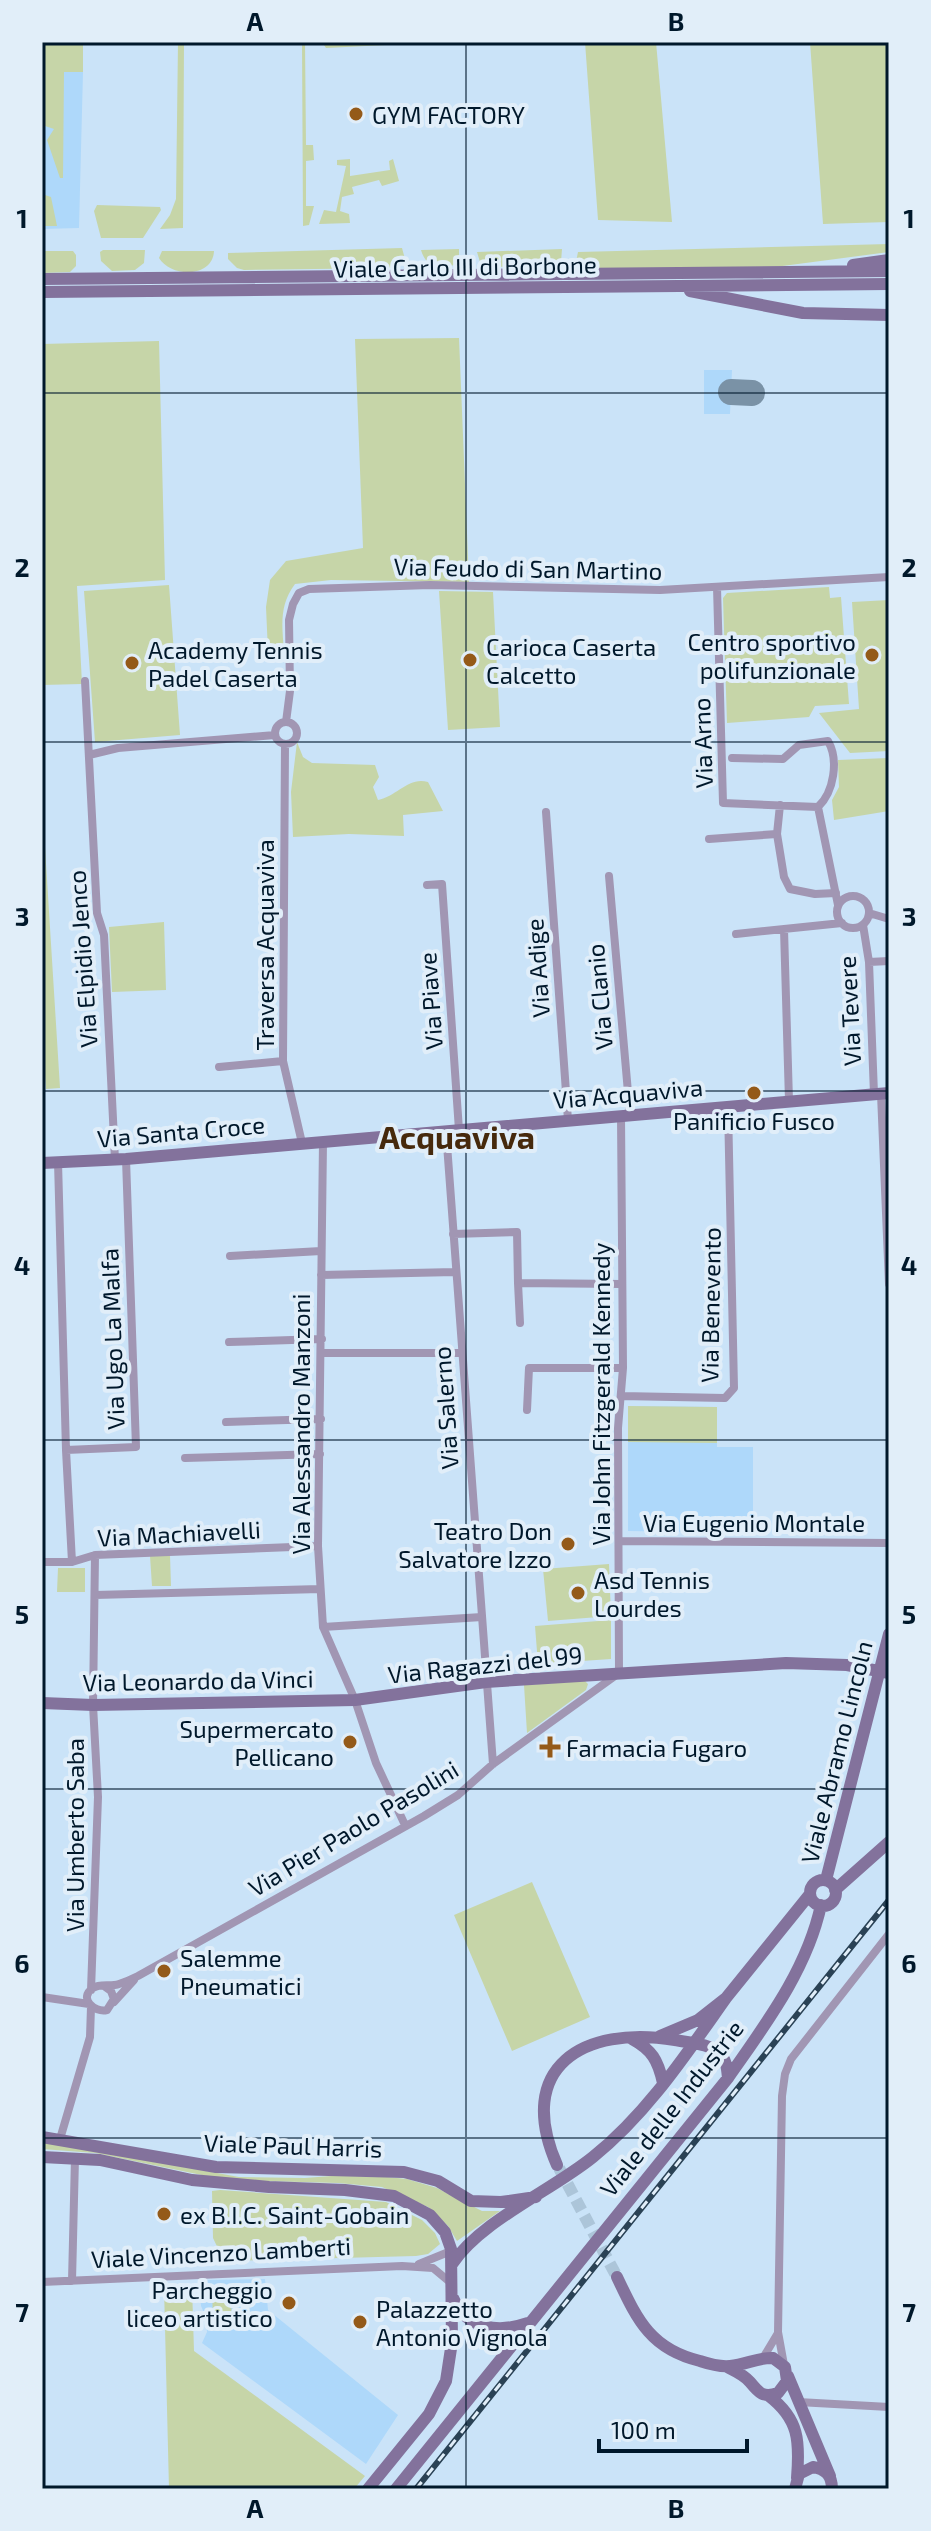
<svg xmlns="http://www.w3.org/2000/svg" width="931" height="2531" font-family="'Exo 2',sans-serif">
<rect width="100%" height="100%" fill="#cae3f8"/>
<!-- built -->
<path fill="#aed8fa" d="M 42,71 L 83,72 L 79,228 L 42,229 Z
M 704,370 L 732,370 L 730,414 L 704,414 Z
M 628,1406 L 717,1407 L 717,1447 L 753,1447 L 753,1533 L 628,1531 Z
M 265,2279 L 268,2310 L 398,2415 L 366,2464 L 202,2343 L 207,2332 L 206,2317 L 201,2306 L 199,2280 Z"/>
<!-- green -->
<path fill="#c6d5a8" d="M 42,42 L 83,42 L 83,72 L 64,72 L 63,178 L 60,178 L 47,140 L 54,129 L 42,125 Z
M 178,42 L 184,42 L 183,228 L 160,229 L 170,215 L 176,199 Z
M 302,42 L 305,42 L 306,145 L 313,145 L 314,160 L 306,161 L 306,206 L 314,206 L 309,225 L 303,226 Z
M 322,42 L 386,42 L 386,45 L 326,48 Z
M 585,42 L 656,42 L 672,222 L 598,220 Z
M 810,42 L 889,42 L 889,222 L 823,224 Z
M 350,159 L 350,176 L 390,170 L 389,161 L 393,159 L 399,181 L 382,186 L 379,180 L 352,187 L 354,194 L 342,197 L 340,211 L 349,214 L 350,223 L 319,224 L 324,210 L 336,212 L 346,166 L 337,165 L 337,160 Z
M 42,194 L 51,197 L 57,226 L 42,226 Z
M 97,205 L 160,207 L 161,210 L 143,238 L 101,238 L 94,211 Z
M 889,244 L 889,252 L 775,267 L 590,269 L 576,262 L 578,252 Z
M 402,248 L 405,259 L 397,268 L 244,270 L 237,268 L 228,259 L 228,253 Z
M 459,249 L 459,257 L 454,265 C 438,270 426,267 421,250 Z
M 562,249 L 561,262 L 555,266 L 489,267 L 480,262 L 477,252 Z
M 103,250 L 145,250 L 144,263 L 135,270 L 112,271 L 101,261 L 100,252 Z
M 42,251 L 73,251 L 76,255 L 76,266 L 70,272 L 42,273 Z
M 162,251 L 214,251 C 213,278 171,278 159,258 Z
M 459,338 L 469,582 L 331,580 L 295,584 C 279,605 282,626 284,651 L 268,652 L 266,607 L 270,580 L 286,561 L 363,548 L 355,339 Z
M 159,341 L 165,580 L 77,586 L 82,684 L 42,685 L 42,344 Z
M 169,585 L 180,735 L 95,742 L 84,591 Z
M 829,587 L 830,598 L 841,597 L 849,704 L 815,706 L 809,717 L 727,723 L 723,598 L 727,593 Z
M 439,591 L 493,592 L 500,727 L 448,730 Z
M 889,600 L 889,751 L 850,753 L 819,713 L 859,709 L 852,602 Z
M 297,742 L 303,757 L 312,763 L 375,765 L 379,777 L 373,787 L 378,800 C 397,796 409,776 428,782 L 443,811 L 403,815 L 404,836 L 349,834 L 293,837 L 291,792 Z
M 888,758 L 889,811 L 834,820 L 832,800 L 839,787 L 838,760 Z
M 42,799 L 60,1088 L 46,1089 L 42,1036 Z
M 164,922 L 166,990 L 112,992 L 109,927 Z
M 628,1406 L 717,1407 L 717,1443 L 628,1442 Z
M 170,1555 L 171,1586 L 152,1586 L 150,1556 Z
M 609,1564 L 611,1616 L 548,1621 L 543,1569 Z
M 58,1568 L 85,1568 L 85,1592 L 57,1592 Z
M 611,1620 L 611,1659 L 538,1664 L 535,1626 Z
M 585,1681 L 588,1684 L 586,1690 L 527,1733 L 524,1685 Z
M 532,1882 L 590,2017 L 512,2051 L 454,1915 Z
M 42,2141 L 239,2177 L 305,2178 L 357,2174 L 407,2179 L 437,2188 L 482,2211 L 500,2211 L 457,2241 L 448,2226 L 428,2207 L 382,2187 L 338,2183 L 226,2180 L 95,2153 L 42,2149 Z
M 220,2190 L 386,2202 L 422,2220 L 435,2233 L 440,2244 L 428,2254 L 416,2256 L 224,2261 L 213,2238 L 212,2191 Z
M 192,2286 L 194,2351 L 365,2476 L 354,2489 L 169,2489 L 164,2287 Z
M 230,2288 L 232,2319 L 213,2320 L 212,2289 Z"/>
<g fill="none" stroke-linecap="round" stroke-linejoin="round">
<!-- taxiway -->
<path stroke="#7a92a6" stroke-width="26" d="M 731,392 L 752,393"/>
<!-- secondary-tunnel -->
<path stroke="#acc5d9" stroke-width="12" stroke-dasharray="12 6" stroke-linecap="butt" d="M 559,2168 L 617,2277"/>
<!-- street -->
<path stroke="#a196b3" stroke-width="8" d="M 717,587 L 723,803 L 818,807 L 838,905
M 85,681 L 97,913 L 104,935 L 115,1160
M275 733a11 11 0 1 1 22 0a11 11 0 1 1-22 0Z
M 286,722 L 290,691 L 289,620 L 293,604 L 299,593 L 309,589 L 430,585 L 660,590 L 889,577
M 285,745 L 283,1061 L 302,1143
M 89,755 L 118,748 L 275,735
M 732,758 L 783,759 L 799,745 L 828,741 C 839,760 834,792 818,807
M 546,812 L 568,1120
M 777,834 L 784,877 L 790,889 L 815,894 L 836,893
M 709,839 L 777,834 L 780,805
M 609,876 L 630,1115
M 427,885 L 442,884 L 459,1130
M837 912a16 16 0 1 1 32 0a16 16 0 1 1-32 0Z
M 869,913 L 889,919
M 863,925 L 869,962 L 874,1094
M 784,929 L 789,1101
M 736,934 L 842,923
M 869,962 L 889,961
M 219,1067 L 283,1061
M 881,1094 L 889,1284
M 446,1131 L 493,1764
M 323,1142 L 318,1546 L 323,1627 L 355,1700 L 376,1763 L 405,1825
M 58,1162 L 66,1450 L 72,1562
M 453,1234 L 517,1232 L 518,1283 L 621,1284
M 230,1256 L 321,1251
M 321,1275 L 455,1272
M 518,1283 L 520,1323
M 229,1342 L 322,1339
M 322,1353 L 460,1353
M 621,1396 L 725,1398 L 734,1388 L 728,1107
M 527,1410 L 529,1368 L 623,1368
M 226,1422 L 321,1419
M 66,1450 L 136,1447 L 126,1159
M 185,1458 L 320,1454
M 619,1541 L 889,1543
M 42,1562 L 72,1562 L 95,1555 L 318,1546
M 95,1595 L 320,1589
M 323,1627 L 482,1617
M 104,1986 L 111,1991 L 114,1999 L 107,2010 C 94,2013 78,1998 93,1988 C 100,1983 111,1987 119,1984 C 125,1982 132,1979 138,1976 L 424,1816 L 458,1795 L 493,1764 L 619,1673 L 618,1428 L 623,1368 L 621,1116
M 91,1990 L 98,1797 L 93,1705 L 95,1555
M 42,1997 L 89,2004
M 114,2002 L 134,1980
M 60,2139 L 90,2037 L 91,2007
M 419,2264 L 451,2251
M 72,2281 L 75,2158
M 42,2282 L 402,2266 L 433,2268 L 451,2283
M 763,2358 L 778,2333
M 784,2365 L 778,2332 L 782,2096 L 785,2074 L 791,2059 L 889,1934
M 798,2402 L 889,2407"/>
<!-- secondary -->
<path stroke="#83729c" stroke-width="12" d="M 853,265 L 889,260
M 42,279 L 889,271
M 690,291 L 803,313 L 889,315
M 42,292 L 889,284
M 42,1163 L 126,1159 L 889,1093
M 42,1703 L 93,1705 L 355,1700 L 486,1682 L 786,1663 L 847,1665 L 889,1673
M 826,1880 L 889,1634
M810 1893a13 13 0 1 1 26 0a13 13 0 1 1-26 0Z
M 835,1890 L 889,1842
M 660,2036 L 698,2020 L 726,1998 L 810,1894
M 632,2039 C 652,2050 658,2060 663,2083
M 42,2137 L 216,2167 L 404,2172 L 438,2181 L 471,2201 L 501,2202 L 536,2197
M 42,2157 L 100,2160 L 192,2180 L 269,2187 L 345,2190 L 394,2196 L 430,2215 L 445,2232 L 451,2249 L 452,2342 L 446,2381 L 429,2414 L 368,2489
M 557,2165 C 514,2067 583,2025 675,2040 C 690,2043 710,2043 721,2055 C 727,2062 727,2069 728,2078
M 452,2264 C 482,2220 551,2191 593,2157 C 647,2114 687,2053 726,1998
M 617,2277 C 637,2319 650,2349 700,2361 C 709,2364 720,2367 730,2366 C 745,2365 759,2357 773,2358 L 785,2367 L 787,2381 L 778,2393 C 763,2398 759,2393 750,2382 C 744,2375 735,2371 727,2367
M 453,2298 C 467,2330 499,2333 528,2323
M 788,2376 L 830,2476
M 769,2396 C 799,2419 800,2441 797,2478
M 396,2489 L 728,2078 C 765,2025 807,1970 821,1905
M 795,2489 L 799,2474 L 813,2467 C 826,2469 832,2476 832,2489"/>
<!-- rail casing -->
<g stroke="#2a4255" stroke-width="6">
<path id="rail" d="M 416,2489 L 889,1900"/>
</g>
<!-- rail -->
<use href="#rail" stroke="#e1eef9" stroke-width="3" stroke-dasharray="9" stroke-linecap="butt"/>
</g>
<!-- grid -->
<path fill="none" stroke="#00182b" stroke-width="2" stroke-opacity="0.55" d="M 466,42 L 466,2489M 42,393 L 889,393M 42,742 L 889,742M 42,1091 L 889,1091M 42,1440 L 889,1440M 42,1789 L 889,1789M 42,2138 L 889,2138"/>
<!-- markers -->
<g fill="#945a19" stroke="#e1eef9" stroke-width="3">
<circle cx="356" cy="114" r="8"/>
<circle cx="872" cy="655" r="8"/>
<circle cx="470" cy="660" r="8"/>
<circle cx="132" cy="663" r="8"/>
<circle cx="754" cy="1093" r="8"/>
<circle cx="568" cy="1544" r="8"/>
<circle cx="578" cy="1593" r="8"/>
<circle cx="350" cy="1742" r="8"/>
<path d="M546 1735h8v8h8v8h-8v8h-8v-8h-8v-8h8z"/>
<circle cx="164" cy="1971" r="8"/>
<circle cx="164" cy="2214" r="8"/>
<circle cx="289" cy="2303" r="8"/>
<circle cx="360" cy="2322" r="8"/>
</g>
<g text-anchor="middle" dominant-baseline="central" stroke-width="8" stroke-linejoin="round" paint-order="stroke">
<!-- poi labels -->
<g font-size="24" fill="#00182b" stroke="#e1eef9" text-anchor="start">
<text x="372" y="114">GYM FACTORY</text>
<text x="856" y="641" text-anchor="end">Centro sportivo<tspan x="856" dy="28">polifunzionale</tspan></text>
<text x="486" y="646">Carioca Caserta<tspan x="486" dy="28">Calcetto</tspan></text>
<text x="148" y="649">Academy Tennis<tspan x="148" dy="28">Padel Caserta</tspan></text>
<text x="754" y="1120" text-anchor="middle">Panificio Fusco</text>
<text x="552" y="1530" text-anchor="end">Teatro Don<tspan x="552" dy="28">Salvatore Izzo</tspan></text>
<text x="594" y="1579">Asd Tennis<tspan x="594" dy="28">Lourdes</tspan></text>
<text x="334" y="1728" text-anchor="end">Supermercato<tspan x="334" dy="28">Pellicano</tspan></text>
<text x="566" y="1747">Farmacia Fugaro</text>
<text x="180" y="1957">Salemme<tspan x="180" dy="28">Pneumatici</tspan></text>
<text x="180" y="2214">ex B.I.C. Saint-Gobain</text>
<text x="273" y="2289" text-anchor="end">Parcheggio<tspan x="273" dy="28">liceo artistico</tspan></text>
<text x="376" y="2308">Palazzetto<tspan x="376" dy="28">Antonio Vignola</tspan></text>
</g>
<!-- street labels -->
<g font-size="24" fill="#00182b" stroke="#e1eef9">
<text transform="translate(465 266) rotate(-1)">Viale Carlo III di Borbone</text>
<text transform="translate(528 568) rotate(1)">Via Feudo di San Martino</text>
<text transform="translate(702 743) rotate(-92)">Via Arno</text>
<text transform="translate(264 945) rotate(-90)">Traversa Acquaviva</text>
<text transform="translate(82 959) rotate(-94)">Via Elpidio Jenco</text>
<text transform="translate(537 968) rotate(-94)">Via Adige</text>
<text transform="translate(599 997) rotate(-95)">Via Clanio</text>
<text transform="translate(430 1001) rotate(-94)">Via Piave</text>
<text transform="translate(849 1011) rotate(-93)">Via Tevere</text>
<text transform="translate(628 1093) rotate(-5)">Via Acquaviva</text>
<text transform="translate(181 1131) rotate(-5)">Via Santa Croce</text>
<text transform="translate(710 1305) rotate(-89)">Via Benevento</text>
<text transform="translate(112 1339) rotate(-92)">Via Ugo La Malfa</text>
<text transform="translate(600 1394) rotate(-90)">Via John Fitzgerald Kennedy</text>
<text transform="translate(445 1408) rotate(-94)">Via Salerno</text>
<text transform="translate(300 1424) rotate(-90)">Via Alessandro Manzoni</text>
<text x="754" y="1522">Via Eugenio Montale</text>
<text transform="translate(179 1533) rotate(-3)">Via Machiavelli</text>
<text transform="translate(485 1664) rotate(-6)">Via Ragazzi del 99</text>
<text transform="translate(198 1680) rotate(-1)">Via Leonardo da Vinci</text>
<text transform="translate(836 1752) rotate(-76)">Viale Abramo Lincoln</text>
<text transform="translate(353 1828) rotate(-31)">Via Pier Paolo Pasolini</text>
<text transform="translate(74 1835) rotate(-90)">Via Umberto Saba</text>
<text transform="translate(671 2108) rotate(-52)">Viale delle Industrie</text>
<text transform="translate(293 2145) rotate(2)">Viale Paul Harris</text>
<text transform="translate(221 2252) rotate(-3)">Viale Vincenzo Lamberti</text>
</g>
<!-- district labels -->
<g font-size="32" font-weight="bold" fill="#46290c" stroke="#e1eef9">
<text x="457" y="1136">Acquaviva</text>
</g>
</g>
<!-- border -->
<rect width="931" height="2531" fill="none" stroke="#e1eef9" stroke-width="88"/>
<!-- scale -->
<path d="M599 2439v12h148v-12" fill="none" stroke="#00182b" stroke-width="4"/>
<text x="611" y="2439" font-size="24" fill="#00182b" stroke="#e1eef9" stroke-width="6" paint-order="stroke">100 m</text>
<rect x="44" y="44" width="843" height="2443" fill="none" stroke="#00182b" stroke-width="3"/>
<g font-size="26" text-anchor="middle" font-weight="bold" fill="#00182b">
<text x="255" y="31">A</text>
<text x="676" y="31">B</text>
<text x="22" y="228">1</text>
<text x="909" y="228">1</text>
<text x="22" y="577">2</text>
<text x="909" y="577">2</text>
<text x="22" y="926">3</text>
<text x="909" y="926">3</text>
<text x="22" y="1275">4</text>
<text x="909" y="1275">4</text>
<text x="22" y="1624">5</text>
<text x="909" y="1624">5</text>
<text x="22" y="1973">6</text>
<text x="909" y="1973">6</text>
<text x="22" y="2322">7</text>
<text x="909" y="2322">7</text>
<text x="255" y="2518">A</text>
<text x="676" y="2518">B</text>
</g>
</svg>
